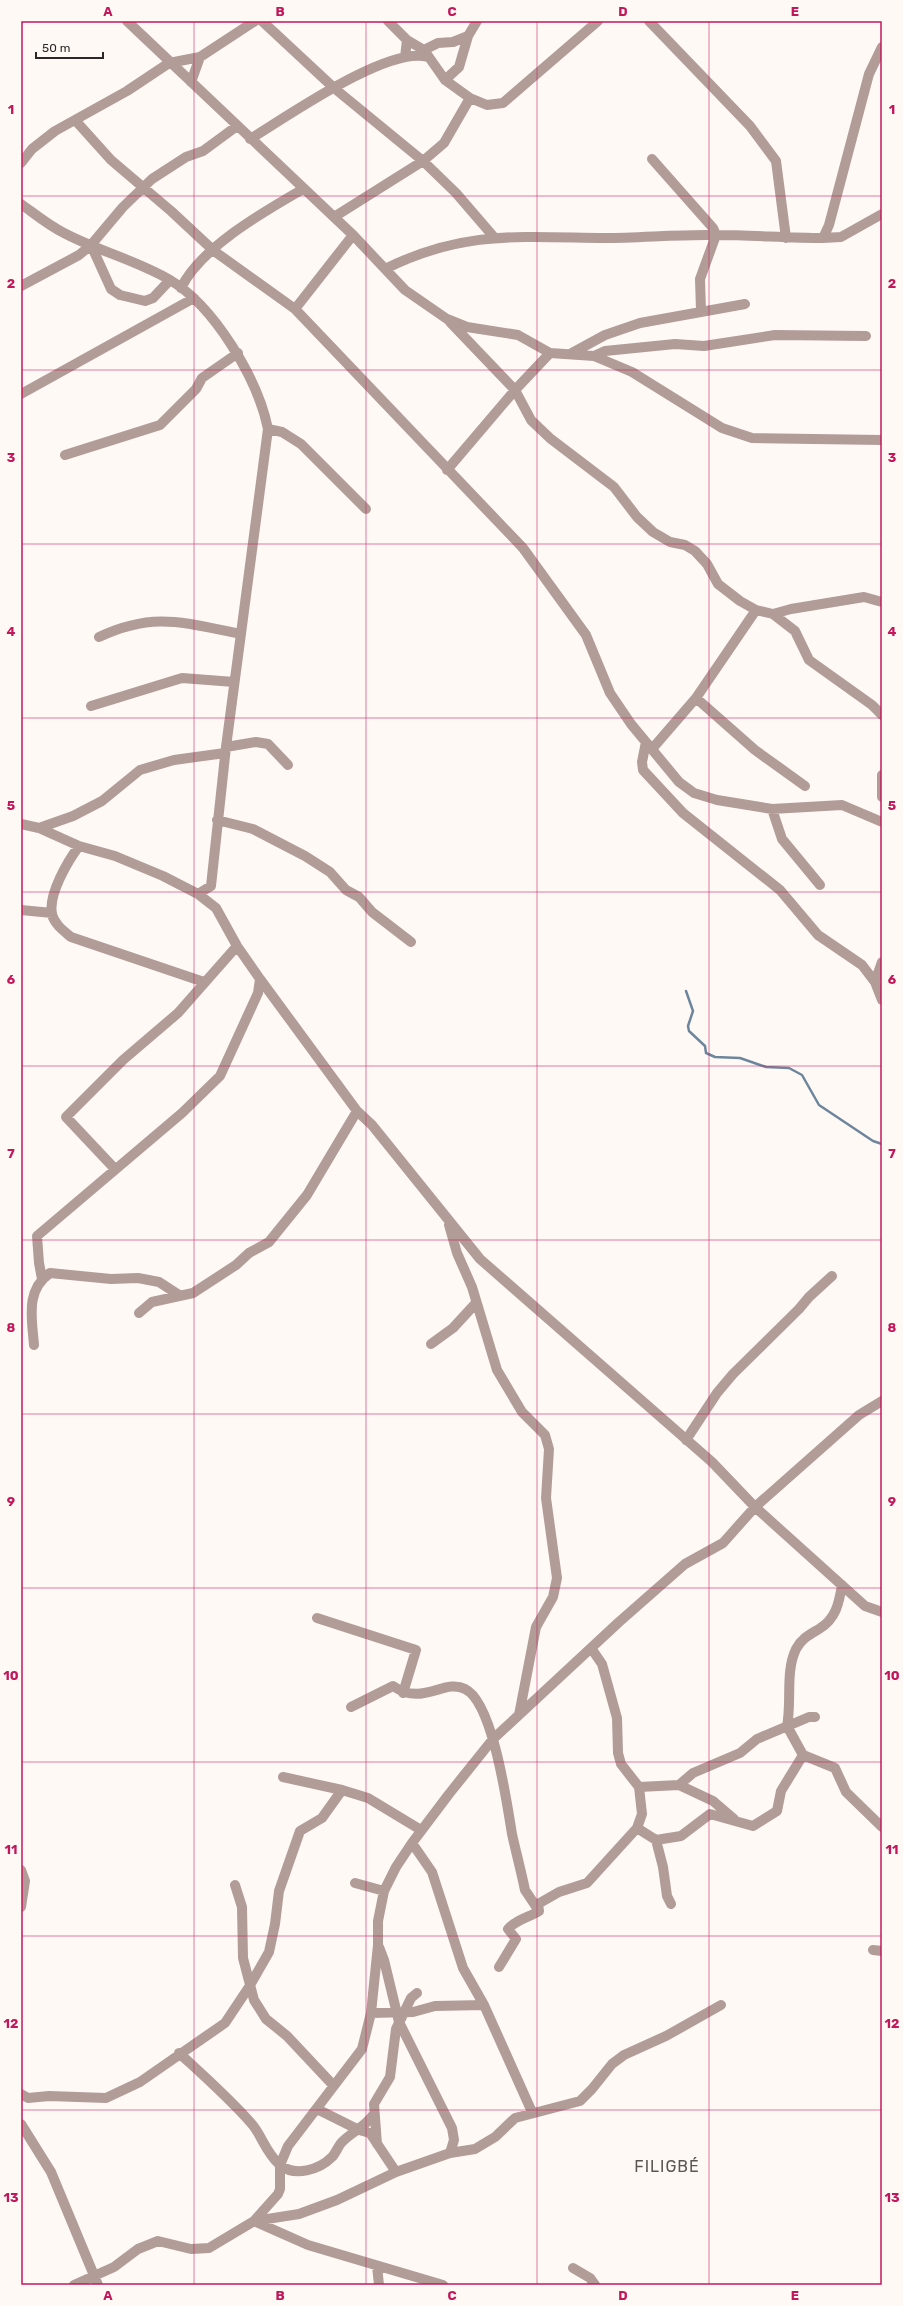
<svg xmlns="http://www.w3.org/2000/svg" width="903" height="2306" font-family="Rubik,sans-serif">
<rect width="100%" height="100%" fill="#fff9f6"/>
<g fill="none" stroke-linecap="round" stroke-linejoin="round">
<!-- stream -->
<path stroke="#6e869c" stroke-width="2.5" d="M 686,991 L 693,1011 L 688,1026 L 689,1031 L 705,1046 L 706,1053 L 715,1057 L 740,1058 L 766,1067 L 789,1068 L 802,1075 L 819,1105 L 873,1141 L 882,1144"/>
<!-- minor -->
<path stroke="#b29c98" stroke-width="10" d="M 127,21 L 353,235 L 405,290 L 447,319 L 467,327 L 518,335 L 550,353 L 594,356 L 632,372 L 722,428 L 752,438 L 882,440
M 262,21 L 334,88 L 423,161 L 456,193 L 493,236
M 388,21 L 407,40 L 405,57
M 649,21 L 750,126 L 776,161 L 786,238
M 407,40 L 424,50 L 445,80 L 470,98 L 487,105 L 503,103 L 598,21
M 424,50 L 438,43 L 453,42 L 468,36 L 477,21
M 445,80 L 459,67 L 468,36
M 191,82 L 200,57 L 255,21
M 75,120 L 111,160 L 171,211 L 214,251 L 295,309 L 523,548 L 586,635 L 610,693 L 631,724 L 679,782 L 694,793 L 717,800 L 772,809 L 842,805 L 882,822
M 250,139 C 285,118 388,45 428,57
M 652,159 L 713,228 L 716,235 L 700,279 L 701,311
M 21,163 L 32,149 L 55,131 L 127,91 L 169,63 L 200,57
M 21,204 C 35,214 48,225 64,233 C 98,251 136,260 170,280 C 214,306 258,379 268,429 L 226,747 L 211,886 L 198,894
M 334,217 L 423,161 L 444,143 L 470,98
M 823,238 L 841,237 L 882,214
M 91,245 L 111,289 L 120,295 L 145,301 L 153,298 L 170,280
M 385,269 C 463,230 520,237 604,238 C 641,238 679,234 716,235 C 752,235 787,238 823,238 L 829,225 L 869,74 L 882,47
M 21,286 L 79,255 L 91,245 L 123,207 L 152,179 L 186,157 L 203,151 L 237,126
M 181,288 C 201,247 265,211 303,189
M 295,309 L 353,235
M 450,322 L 515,390 L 531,420 L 551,439 L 614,487 L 637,517 L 653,532 L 670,542 L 685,545 L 695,551 L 707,564 L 718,584 L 740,601 L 756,610 L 773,614 L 795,631 L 809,660 L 872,705 L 882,715
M 572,353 L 605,335 L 640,323 L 745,304
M 594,356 L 605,351 L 675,344 L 704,346 L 775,335 L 866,336
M 21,394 L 194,298
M 268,429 L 282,432 L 301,444 L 366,509
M 65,455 L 160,425 L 196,389 L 202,378 L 238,353
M 447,470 L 515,390 L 550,353
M 773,614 L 791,609 L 864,597 L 882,602
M 99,637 C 154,611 184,623 241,634
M 696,698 L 755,750 L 805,786
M 91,706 L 182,678 L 234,682
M 646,742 L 642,762 L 643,770 L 683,813 L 780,890 L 818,935 L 862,965 L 875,982 L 882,1000
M 226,747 L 256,742 L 268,744 L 288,765
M 652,749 L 696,698 L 756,610
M 882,775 L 882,797
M 772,809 L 782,839 L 820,885
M 217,820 L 253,829 L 305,856 L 330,872 L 346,890 L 359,897 L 372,912 L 411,942
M 21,824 L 39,828 L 79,846 L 115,856 L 163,876 L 198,894 L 216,908 L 237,946 L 260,979 L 357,1111 L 372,1125 L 480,1259 L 712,1462 L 755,1507 L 865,1606 L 882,1612
M 39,828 L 73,816 L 102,801 L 140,770 L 174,760 L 225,753
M 79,846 C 68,861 48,894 52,914 C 54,924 64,931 71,937 L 204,982
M 21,910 L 52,913
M 875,982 L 882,962
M 114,1168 L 66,1117 L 123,1060 L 178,1013 L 237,946
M 449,1225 L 457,1253 L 472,1287 L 497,1370 L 522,1412 L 545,1435 L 549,1449 L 546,1498 L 557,1578 L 553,1597 L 536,1627 L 519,1715
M 42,1279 L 39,1263 L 37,1236 L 182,1113 L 220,1076 L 258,993 L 260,979
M 139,1313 L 152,1302 L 193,1293 L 236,1265 L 249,1253 L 269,1242 L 307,1195 L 357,1111
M 431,1344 L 453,1328 L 476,1303
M 34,1345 C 32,1319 25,1290 50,1273 L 111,1279 L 138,1278 L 159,1282 L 179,1295
M 686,1440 L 717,1393 L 733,1374 L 799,1309 L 809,1297 L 832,1276
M 842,1585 C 839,1603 836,1619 819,1629 C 809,1635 801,1639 796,1649 C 785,1672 792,1701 787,1726 L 803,1755 L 835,1768 L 846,1792 L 882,1827
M 317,1618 L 416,1650 L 403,1693
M 351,1707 L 393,1686 C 423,1707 444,1678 465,1689 C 493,1702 507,1804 512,1834 C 516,1852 521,1871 525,1890 L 539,1911
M 283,1777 L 342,1790 L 368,1798 L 421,1830
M 679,1785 L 693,1773 L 740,1753 L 757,1739 L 809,1717 L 815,1717
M 639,1787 L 679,1785 L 713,1801 L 734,1819
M 637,1828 L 656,1840 L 663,1867 L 667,1896 L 671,1904
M 656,1840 L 681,1836 L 710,1814 L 753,1826 L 777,1811 L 781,1791 L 803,1755
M 412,1843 L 432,1872 L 463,1968 L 484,2005 L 532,2112
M 21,1870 L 25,1881 L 21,1907
M 355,1883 L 384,1891
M 235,1885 L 242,1907 L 243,1958 L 254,2000 L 266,2019 L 287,2036 L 333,2085
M 379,1947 L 384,1960 L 399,2022 L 452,2128 L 454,2140 L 450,2153
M 873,1950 L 882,1951
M 499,1967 L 516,1939 L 508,1929 C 517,1919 528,1918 539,1911 L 538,1904 L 559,1892 L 587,1883 L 637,1828 L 642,1814 L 639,1787 L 621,1764 L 618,1753 L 617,1718 L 602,1664 L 591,1648
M 371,2013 L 413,2012 L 435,2006 L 484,2005
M 179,2053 C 204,2076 229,2098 251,2123 C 262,2135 265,2152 280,2165 C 295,2177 319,2170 332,2157 C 336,2153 338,2146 342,2142 C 353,2131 364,2128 374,2114
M 21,2094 L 28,2098 L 49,2096 L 106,2098 L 140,2082 L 225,2023 L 249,1987 L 269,1952 L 275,1924 L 279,1891 L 300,1831 L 322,1818 L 342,1790
M 317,2109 L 359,2130 L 370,2133 L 396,2172
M 21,2124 L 51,2172 L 98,2285
M 377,2144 L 374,2104 L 390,2077 L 396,2029 L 411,1998 L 417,1993
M 254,2221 L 299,2214 L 337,2200 L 396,2172 L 450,2153 L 475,2149 L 495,2137 L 515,2118 L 580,2101 L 592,2089 L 612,2064 L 624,2055 L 666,2036 L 721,2005
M 254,2221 L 308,2245 L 443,2285
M 377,2266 L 379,2285
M 573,2268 L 590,2278 L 595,2285
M 74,2285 L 114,2267 L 138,2249 L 158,2241 L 191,2249 L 209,2248 L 254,2221 L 278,2194 L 280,2189 L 280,2165 L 288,2146 L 362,2049 L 371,2013 L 378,1945 L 378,1921 L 384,1891 L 396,1867 L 412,1843 L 449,1794 L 493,1739 L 619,1622 L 685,1564 L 723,1543 L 755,1507 L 859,1415 L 882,1401"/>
</g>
<!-- grid -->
<path fill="none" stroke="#c2185b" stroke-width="1" stroke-opacity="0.55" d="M 194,21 L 194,2285M 366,21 L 366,2285M 537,21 L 537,2285M 709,21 L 709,2285M 21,196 L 882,196M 21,370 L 882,370M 21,544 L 882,544M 21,718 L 882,718M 21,892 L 882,892M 21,1066 L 882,1066M 21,1240 L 882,1240M 21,1414 L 882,1414M 21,1588 L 882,1588M 21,1762 L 882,1762M 21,1936 L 882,1936M 21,2110 L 882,2110"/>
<g text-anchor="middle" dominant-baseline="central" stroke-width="3" stroke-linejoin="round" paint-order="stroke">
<!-- quarter labels -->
<g font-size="16" letter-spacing="1" fill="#5c5653" stroke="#fff9f6">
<text x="667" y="2166">FILIGBÉ</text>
</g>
</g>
<!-- border -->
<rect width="903" height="2306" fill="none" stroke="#fff9f6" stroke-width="44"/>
<!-- scale -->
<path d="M36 52v6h67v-6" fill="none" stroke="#2a2726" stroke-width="2"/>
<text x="42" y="52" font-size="12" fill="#2a2726" stroke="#fff9f6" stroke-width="3" paint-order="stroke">50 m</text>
<rect x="22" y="22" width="859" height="2262" fill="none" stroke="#c2185b" stroke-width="1.5"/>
<g font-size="13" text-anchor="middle" font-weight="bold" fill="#c2185b">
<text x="108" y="16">A</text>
<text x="280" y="16">B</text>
<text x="452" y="16">C</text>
<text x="623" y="16">D</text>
<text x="795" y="16">E</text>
<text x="11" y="114">1</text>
<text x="892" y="114">1</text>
<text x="11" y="288">2</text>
<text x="892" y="288">2</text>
<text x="11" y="462">3</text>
<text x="892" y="462">3</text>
<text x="11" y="636">4</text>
<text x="892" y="636">4</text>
<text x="11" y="810">5</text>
<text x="892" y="810">5</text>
<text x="11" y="984">6</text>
<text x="892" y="984">6</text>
<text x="11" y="1158">7</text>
<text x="892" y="1158">7</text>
<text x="11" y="1332">8</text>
<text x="892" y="1332">8</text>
<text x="11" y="1506">9</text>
<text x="892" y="1506">9</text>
<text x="11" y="1680">10</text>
<text x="892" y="1680">10</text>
<text x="11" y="1854">11</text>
<text x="892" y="1854">11</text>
<text x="11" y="2028">12</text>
<text x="892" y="2028">12</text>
<text x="11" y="2202">13</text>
<text x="892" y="2202">13</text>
<text x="108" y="2300">A</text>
<text x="280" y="2300">B</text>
<text x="452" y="2300">C</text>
<text x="623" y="2300">D</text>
<text x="795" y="2300">E</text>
</g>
</svg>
